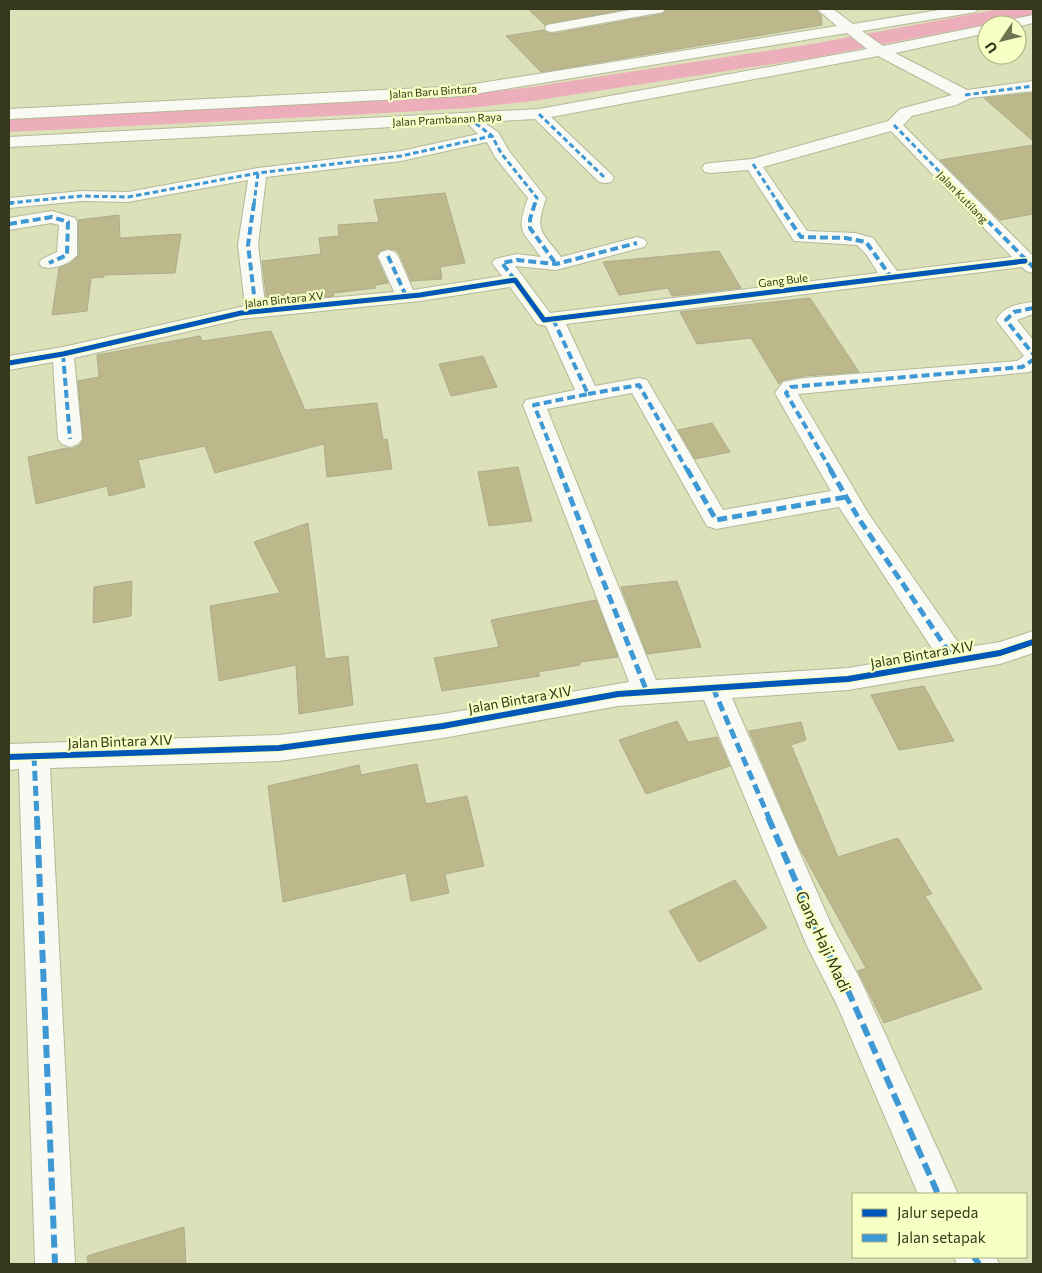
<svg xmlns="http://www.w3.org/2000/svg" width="1042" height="1273" font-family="Commissioner,sans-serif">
<rect width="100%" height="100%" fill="#dce1b9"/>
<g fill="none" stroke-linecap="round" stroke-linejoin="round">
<!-- canal -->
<path fill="#edaebc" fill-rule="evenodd" d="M 1000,9 L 1033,9 L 1033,15 L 812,58 L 532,101 L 469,108 L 351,115 L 9,132 L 9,118 L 469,94 L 532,87 L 812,44 Z"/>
</g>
<!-- building -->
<path fill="#bcb88b" stroke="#adac8c" d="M 528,9 L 627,9 L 545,25 Z
M 667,9 L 815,9 L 821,15 L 822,25 L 541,72 L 506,36 L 544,30 L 547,33 L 552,34 L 663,14 Z
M 1033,93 L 1033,141 L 984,98 Z
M 1033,145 L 1033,214 L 1000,220 L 940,160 Z
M 445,193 L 465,263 L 440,267 L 442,279 L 411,281 L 400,255 L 396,250 L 387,248 L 380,251 L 376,257 L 388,283 L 375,285 L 376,288 L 333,293 L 334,296 L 267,302 L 262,261 L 321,254 L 319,238 L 339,236 L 338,225 L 379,222 L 374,200 Z
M 119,215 L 120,238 L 181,234 L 175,273 L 104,275 L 104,277 L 91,278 L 87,311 L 52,315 L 59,268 L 71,263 L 79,255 L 78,220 Z
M 719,251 L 741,288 L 672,296 L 668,288 L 619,295 L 603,262 Z
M 810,298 L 859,372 L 804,376 L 783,380 L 779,384 L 751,338 L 697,344 L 680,312 Z
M 271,331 L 305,410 L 377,403 L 383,440 L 387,439 L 392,469 L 327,477 L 324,444 L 215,473 L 205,446 L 138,460 L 145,487 L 109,496 L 107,486 L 36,504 L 28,457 L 66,448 L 71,449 L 79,446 L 83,440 L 78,381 L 99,377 L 97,355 L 200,336 L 202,341 Z
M 483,356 L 497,387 L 451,396 L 439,364 Z
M 712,423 L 730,452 L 695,459 L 678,430 Z
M 518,467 L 532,521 L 489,526 L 478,472 Z
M 308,523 L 325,659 L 348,656 L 353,705 L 299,714 L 296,665 L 219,681 L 210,606 L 280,593 L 254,542 Z
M 132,581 L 131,616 L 93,623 L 94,587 Z
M 677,581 L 701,647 L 647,654 L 621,587 Z
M 596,600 L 618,657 L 580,662 L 580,665 L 538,672 L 540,676 L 442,691 L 434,658 L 499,647 L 491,620 Z
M 924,686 L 954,741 L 899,750 L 871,695 Z
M 677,721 L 688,742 L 717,737 L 730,766 L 646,794 L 619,740 Z
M 801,722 L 806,740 L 791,745 L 838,857 L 898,838 L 932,894 L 925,896 L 982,989 L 884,1023 L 858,971 L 866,968 L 797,843 L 749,731 Z
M 417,764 L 426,804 L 467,796 L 484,866 L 445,874 L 449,893 L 411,901 L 406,873 L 283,902 L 268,786 L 359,765 L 361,775 Z
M 735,880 L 767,928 L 699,962 L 669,911 Z
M 184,1227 L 186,1264 L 88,1264 L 87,1256 Z"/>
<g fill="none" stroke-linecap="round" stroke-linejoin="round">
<!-- minor casing -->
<g stroke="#b4b898" stroke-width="2">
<path id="minor" d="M 636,9 L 665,9 L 663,12 L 658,13 L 552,32 L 547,31 L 545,28 L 547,25 L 552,24 Z
M 817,9 L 833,9 L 853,24 L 945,9 L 977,9 L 975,12 L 970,13 L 862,31 L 883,46 L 987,25 L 989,25 L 987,33 L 895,53 L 967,90 L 1033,81 L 1033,91 L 971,98 L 956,105 L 912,116 L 903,125 L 1033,256 L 1033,273 L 1026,271 L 1022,267 L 566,324 L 595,386 L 639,378 L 647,380 L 723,510 L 831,491 L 775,393 L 783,382 L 804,378 L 1017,361 L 1024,356 L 996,320 C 1004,306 1018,304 1033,302 L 1033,314 L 1017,320 L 1033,340 L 1033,369 L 1030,372 L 798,394 L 868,513 L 962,648 L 1000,642 L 1033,631 L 1033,653 L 1000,664 L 848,690 L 732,698 L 831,924 L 861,981 L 958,1194 L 918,1194 L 837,1005 L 807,946 L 704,700 L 618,706 L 443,738 L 279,761 L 50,768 L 75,1264 L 35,1264 L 19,769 L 9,770 L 9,744 L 279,735 L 443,714 L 629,682 L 523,405 L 526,400 L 575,390 L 546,326 L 537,324 L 510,287 L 420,301 L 241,319 L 74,358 L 82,439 L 78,444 L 70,447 L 62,444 L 58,439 L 53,362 L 9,370 L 9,356 L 63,347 L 245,306 L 238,245 L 248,180 L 128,202 L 81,201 L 9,208 L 9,198 L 81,191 L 128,192 L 258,168 L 401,151 L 478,134 L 469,125 L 470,123 L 9,147 L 9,137 L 539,109 L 867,49 L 847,33 L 462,96 L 9,119 L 9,109 L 462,86 L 837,26 ZM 878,56 L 952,95 L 900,109 L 888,121 L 752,159 L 711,163 L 705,164 L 702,168 L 705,172 L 711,173 L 748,170 L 794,241 L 857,245 L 866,254 L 878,273 L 550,313 L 515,266 L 556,270 L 644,247 L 647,243 L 644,239 L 637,237 L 561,257 C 540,229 535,232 546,198 L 509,151 L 498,132 L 483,122 L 535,119 L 599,182 L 605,183 L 611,182 L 614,178 L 611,174 L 551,117 ZM 891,131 L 1012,257 L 897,271 L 873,238 L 855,233 L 807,231 L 763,167 ZM 487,142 L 495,157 L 528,198 C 516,232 521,229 541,257 L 517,254 L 495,259 L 492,263 L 502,276 L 413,290 L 398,256 L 395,252 L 388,250 L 381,252 L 378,256 L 394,292 L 265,304 L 258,245 L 266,177 L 401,161 ZM 632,393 L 707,526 L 716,529 L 839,507 L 935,653 L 848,668 L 656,680 L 547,409 Z
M 1033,15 L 1033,23 L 1017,27 L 1017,25 L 997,25 L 999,22 Z
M 52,211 L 75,218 L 77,222 L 77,255 C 70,264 53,270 42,267 L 39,263 L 42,259 L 57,252 L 59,225 L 51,223 L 9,230 L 9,218 Z
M 954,1257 L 996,1257 L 999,1264 L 957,1264 Z"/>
</g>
<!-- minor -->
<use href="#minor" fill="#fafaf4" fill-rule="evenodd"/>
<!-- quiet-far3 -->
<path stroke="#3e98d4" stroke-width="3" stroke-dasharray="5.5 3" stroke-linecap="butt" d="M 965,95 L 1033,86
M 539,114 L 605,178
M 469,118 L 492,136 L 501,153 L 537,198 L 535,204
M 894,125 L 971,204
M 753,164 L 779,204
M 9,203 L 81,196 L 128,197 L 258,173 L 401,156 L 492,136
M 254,204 L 258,173"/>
<!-- quiet-far2 -->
<path stroke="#3e98d4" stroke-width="4" stroke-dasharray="8 4" stroke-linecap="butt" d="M 9,203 L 13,203
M 254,203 L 248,245 L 256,311
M 535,203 L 530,219 L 530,228 L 556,264
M 778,203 L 801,237 L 846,238 L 866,242 L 891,277
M 970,203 L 1033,267
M 9,224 L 52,217 L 68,222 L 67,255 L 49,263
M 388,256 L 406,296
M 515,280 L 502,263 L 517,260 L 556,264 L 637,243
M 1033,308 L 1014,312 L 1006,320 L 1033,354
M 553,319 L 588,394 L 534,405 L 560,470
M 63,354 L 70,439
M 588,394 L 639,385 L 687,470
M 831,470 L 786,393 L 791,387 L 1022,367 L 1033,360"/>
<!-- quiet-far1 -->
<path stroke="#3e98d4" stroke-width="5" stroke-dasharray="10 5" stroke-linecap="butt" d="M 559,469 L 647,692
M 687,469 L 716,520 L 846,497
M 830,469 L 859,519 L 955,661
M 713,688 L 769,818
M 34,756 L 37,818"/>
<!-- quiet -->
<path stroke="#3e98d4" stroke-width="6" stroke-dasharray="13 6" stroke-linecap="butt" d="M 37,817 L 55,1264
M 768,817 L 819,935 L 849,993 L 938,1194
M 974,1257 L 979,1264"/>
<!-- cycleway-far1 casing -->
<g stroke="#f6ffc4" stroke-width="8">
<path id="cycleway-far1" d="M 9,363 L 63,354 L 241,313 L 420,295 L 515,280 L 544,320 L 1025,261"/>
</g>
<!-- cycleway casing -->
<g stroke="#f6ffc4" stroke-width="9">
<path id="cycleway" d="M 9,757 L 279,748 L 443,726 L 618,694 L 848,679 L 1000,653 L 1033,642"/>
</g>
<!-- cycleway-far1 -->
<use href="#cycleway-far1" stroke="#0057b8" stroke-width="5"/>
<!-- cycleway -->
<use href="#cycleway" stroke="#0057b8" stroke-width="6"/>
</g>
<g text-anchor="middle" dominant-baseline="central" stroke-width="4.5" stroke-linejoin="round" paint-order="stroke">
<!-- far-street labels -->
<g font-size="11" fill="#35381a" stroke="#f6ffc4">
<text transform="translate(433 91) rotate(-4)">Jalan Baru Bintara</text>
<text transform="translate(447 119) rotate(-3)">Jalan Prambanan Raya</text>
<text transform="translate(963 197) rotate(46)">Jalan Kutilang</text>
<text transform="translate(783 280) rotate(-7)">Gang Bule</text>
<text transform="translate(284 299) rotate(-6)">Jalan Bintara XV</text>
</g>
<!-- street labels -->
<g font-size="14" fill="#35381a" stroke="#f6ffc4">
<text transform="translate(922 654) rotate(-10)">Jalan Bintara XIV</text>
<text transform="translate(520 699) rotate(-10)">Jalan Bintara XIV</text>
<text transform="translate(120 741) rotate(-2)">Jalan Bintara XIV</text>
</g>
<!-- near-street labels -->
<g font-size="16" fill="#35381a" stroke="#f6ffc4">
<text transform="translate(824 941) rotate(65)">Gang Haji Madi</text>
</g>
</g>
<!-- border -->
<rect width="1042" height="1273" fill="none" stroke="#35381a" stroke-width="20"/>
<!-- legend -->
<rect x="852" y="1193" width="175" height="65" fill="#f6ffc4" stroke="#a9af80"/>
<rect x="862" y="1209" width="25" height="8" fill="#0057b8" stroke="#a9af80"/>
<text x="897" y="1218" font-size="15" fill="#35381a">Jalur sepeda</text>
<rect x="862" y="1234" width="25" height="8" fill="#3e98d4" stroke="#a9af80"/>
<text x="897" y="1243" font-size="15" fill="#35381a">Jalan setapak</text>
<!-- north arrow -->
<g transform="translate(1002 40) rotate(235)"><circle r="24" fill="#f6ffc4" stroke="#a9af80"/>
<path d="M0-4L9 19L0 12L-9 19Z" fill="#6f7352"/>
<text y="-8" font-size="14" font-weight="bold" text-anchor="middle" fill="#35381a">U</text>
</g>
</svg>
